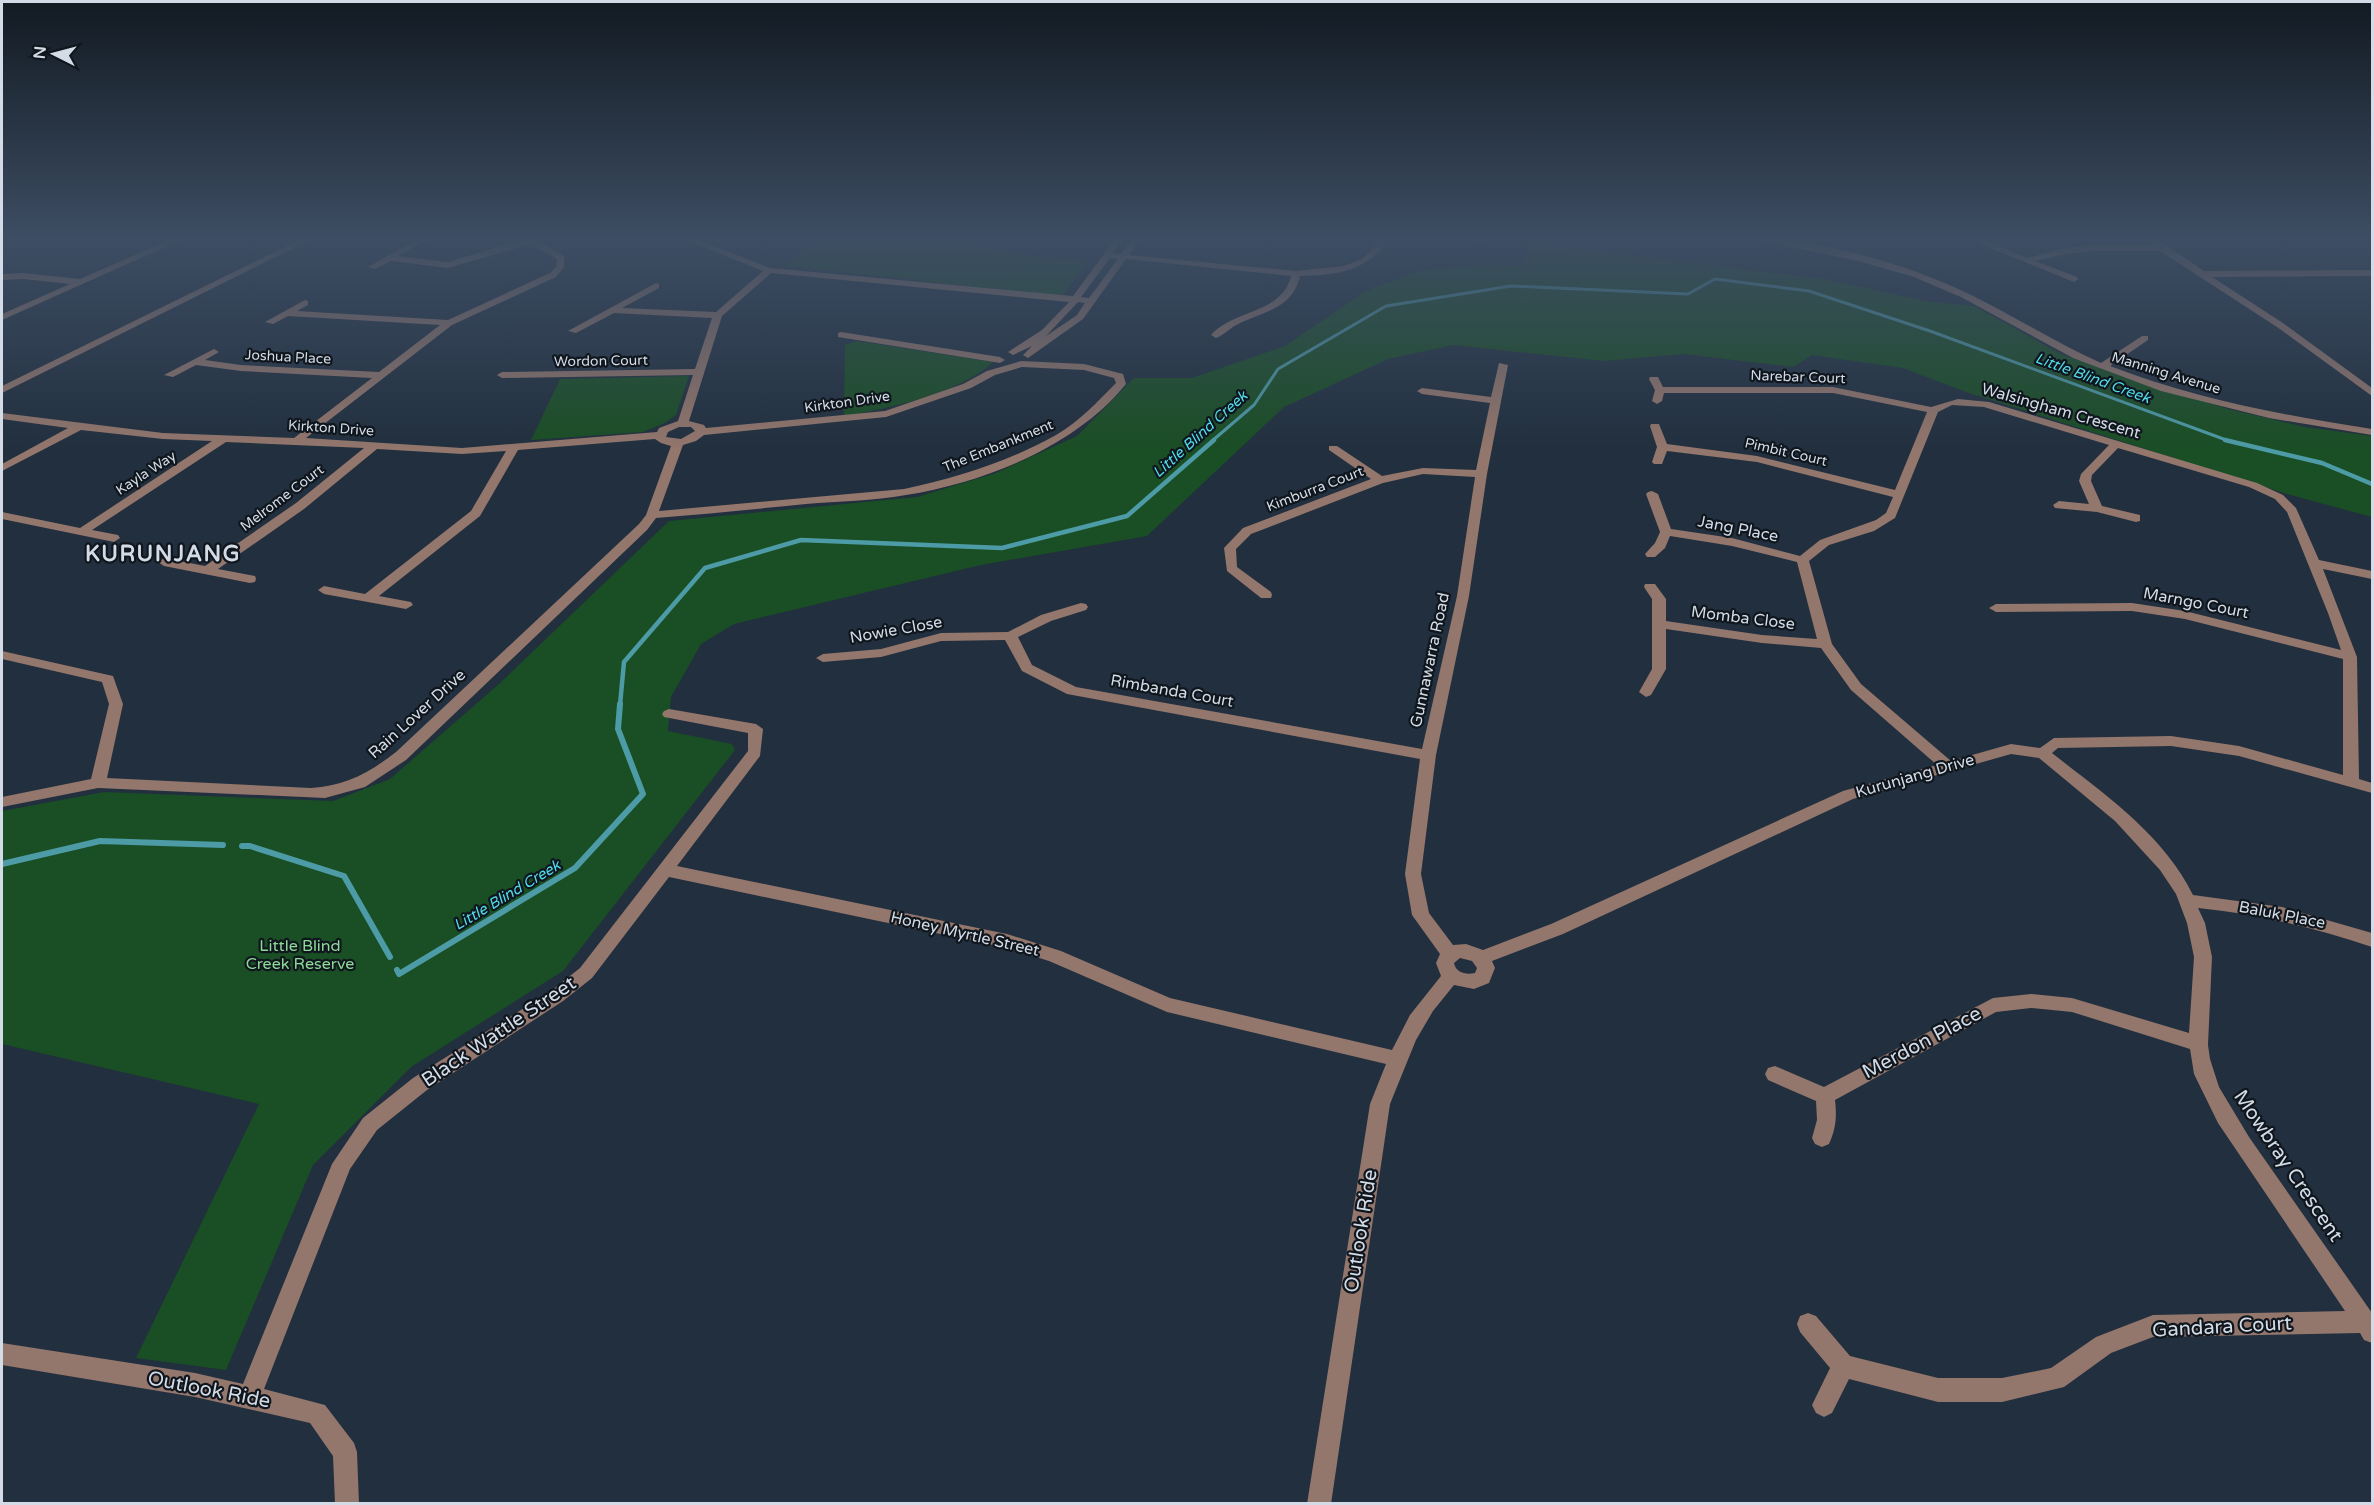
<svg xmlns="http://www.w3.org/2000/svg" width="2374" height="1505" font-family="'Varela Round',sans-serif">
<rect width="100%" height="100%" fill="#212f3e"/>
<!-- green -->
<path fill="#1a4e24" d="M 820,239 L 961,239 C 1000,255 1047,257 1088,261 L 1062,296 L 786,266 Z
M 1528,239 L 1537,239 L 1537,244 L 1824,279 L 1930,302 L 1974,306 L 2063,355 L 2228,409 L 2305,427 L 2372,436 L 2372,517 L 2287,494 L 1966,392 L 1903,368 L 1812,355 L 1793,367 L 1684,354 L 1604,361 L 1453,345 L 1388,359 L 1284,407 L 1147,536 L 981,565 L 734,624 L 701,644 L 671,697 L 668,731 L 732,744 L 735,750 L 563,971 L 411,1067 L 313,1165 L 226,1370 L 136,1358 L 259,1104 L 2,1044 L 2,811 L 104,792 L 333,801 L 390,779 L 500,683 L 669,521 L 917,497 L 996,473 L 1077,436 L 1134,378 L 1192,378 L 1285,346 L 1366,291 L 1421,270 L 1488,265 L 1523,266 Z
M 856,341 L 993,362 C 960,393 888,409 844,416 L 845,345 Z
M 689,376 L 676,415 L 665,423 L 643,432 L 531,440 L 560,379 Z"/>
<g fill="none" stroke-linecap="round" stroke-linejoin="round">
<!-- stream-far2 -->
<path stroke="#4d9ba6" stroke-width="3" d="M 1212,441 L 1254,405 L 1278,369 L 1386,306 L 1511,286 L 1688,294 L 1715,279 L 1809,291 L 1930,331 L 2229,441"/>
<!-- stream-far1 -->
<path stroke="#4d9ba6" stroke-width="4.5" d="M 2225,440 L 2322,463 L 2372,484
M 620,705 L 624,662 L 705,568 L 801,540 L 1002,548 L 1127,516 L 1214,440"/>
<!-- stream -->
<path stroke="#4d9ba6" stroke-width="6" d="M 242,846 L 250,846 L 344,876 L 390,957
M 2,864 L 100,841 L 223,845
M 397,970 L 399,974 L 575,868 L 643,794 L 618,729 L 620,704"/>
<!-- minor -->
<path fill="#93766c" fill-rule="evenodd" d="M 171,239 L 183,239 L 2,320 L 2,314 L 70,284 L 23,279 L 2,280 L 2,274 L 23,273 L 80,279 Z
M 301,239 L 312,239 L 2,393 L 2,386 Z
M 418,239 L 429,239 L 398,256 L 448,262 L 524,239 L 535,239 L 564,256 L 564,267 L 556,277 L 452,325 L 306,438 L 462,448 L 657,432 L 659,428 L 678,421 L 693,375 L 502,378 L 497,375 L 502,372 L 695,369 L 712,318 L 614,313 L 576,333 L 568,331 L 656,283 L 659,284 L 659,288 L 622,308 L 716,312 L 763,271 L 684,239 L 696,239 L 770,268 L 1073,296 L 1115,239 L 1123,239 L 1113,253 L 1121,254 L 1132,239 L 1140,239 L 1129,255 L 1296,271 L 1344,266 L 1362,259 L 1376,245 L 1375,239 L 1383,239 L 1384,245 C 1363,273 1332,275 1300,276 C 1293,308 1265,311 1240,323 C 1231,327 1224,335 1216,338 L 1211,335 C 1234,309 1282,314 1291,276 L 1126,259 L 1083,319 L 1028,358 L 1023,355 L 1032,346 L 1013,355 L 1008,352 L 1042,330 L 1069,302 L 771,273 L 722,316 L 689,421 L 704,425 L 706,428 L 885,411 L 963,384 L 987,371 L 1021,361 L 1084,364 L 1123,374 L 1126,384 C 1075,447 985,482 906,495 C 873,501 839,501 806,504 C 756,509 706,514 656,518 L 647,530 L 406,760 L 365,787 L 325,798 L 98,788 L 2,807 L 2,797 L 91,779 L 109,704 L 102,682 L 2,659 L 2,651 L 113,676 L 123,704 L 107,778 L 311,788 C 345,786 369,773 396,752 L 639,524 L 646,515 L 671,446 L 661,443 L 655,439 L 518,450 L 480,516 L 379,596 L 411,602 L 413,605 L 406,609 L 324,594 L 318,590 L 324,586 L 365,594 L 471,511 L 506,451 L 462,454 L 377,449 L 304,509 L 218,569 L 255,576 L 256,579 L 255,582 L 250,583 L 164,566 L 158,562 L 164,558 L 205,566 L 296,503 L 364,448 L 226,442 L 92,530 L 118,535 L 120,538 L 114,542 L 2,519 L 2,512 L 80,528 L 212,441 L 163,439 L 81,430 L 2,471 L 2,464 L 68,428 L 2,419 L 2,413 L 163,433 L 294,438 L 372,378 L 241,371 L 196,365 L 173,377 L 164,375 L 214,349 L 219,352 L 205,360 L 241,365 L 379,372 L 440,325 L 288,316 L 273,324 L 265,322 L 305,300 L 308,301 L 308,305 L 297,311 L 448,320 L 550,273 L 556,267 L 557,259 L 531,244 L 448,268 L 391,261 L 375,269 L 368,267 ZM 1110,258 L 1118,259 L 1089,298 L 1081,297 ZM 1078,302 L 1085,303 L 1077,315 L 1046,336 ZM 1022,367 L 1084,370 L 1114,378 L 1116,383 C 1097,402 1079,422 1056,435 C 1010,461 956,478 904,489 L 659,511 L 683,445 L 696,441 L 704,435 L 886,417 L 971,388 L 995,375 ZM 679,427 L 691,427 L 695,431 L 681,439 L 666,437 L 668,432 Z
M 1474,239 L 1482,239 L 1483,243 L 1476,245 Z
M 1754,239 C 1820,239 1907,264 1967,293 C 2012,315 2055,342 2101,363 L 2142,336 L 2148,336 L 2148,340 L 2110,366 C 2195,399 2283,415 2372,429 L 2372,435 L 2269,418 L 2161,391 L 2073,358 L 1961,297 L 1914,277 L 1858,261 Z
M 1983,239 L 2027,258 L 2066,248 L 2093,245 L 2154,245 L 2148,239 L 2157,239 L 2204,271 L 2372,270 L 2372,276 L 2212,277 L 2283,323 L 2372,388 L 2372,396 L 2277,327 L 2160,251 L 2093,251 L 2066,254 L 2035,261 L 2077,277 L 2078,279 L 2074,282 L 1980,244 L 1980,240 Z
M 841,332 L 1000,357 L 1005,360 L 1000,363 L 838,337 L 838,333 Z
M 1499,363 L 1508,365 L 1487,474 L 1469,596 L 1436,755 L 1421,874 L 1429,913 L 1453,945 L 1466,944 L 1483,950 L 1551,924 L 1843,791 L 1937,765 L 1851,690 L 1821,648 L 1762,643 L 1666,629 L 1666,669 L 1651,695 L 1646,697 L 1639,692 L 1652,669 L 1652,599 L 1644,587 L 1645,584 L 1655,584 L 1666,599 L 1666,621 L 1762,635 L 1817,639 L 1797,562 L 1732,546 L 1670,536 L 1665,548 L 1655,557 L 1647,557 L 1645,554 L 1655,543 L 1660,532 L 1646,494 L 1648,492 L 1652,491 L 1658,494 L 1671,529 L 1732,538 L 1800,556 L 1820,540 L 1876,520 L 1886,513 L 1893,497 L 1757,462 L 1667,451 L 1662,464 L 1654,464 L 1652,462 L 1657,447 L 1650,426 L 1651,424 L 1659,424 L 1667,444 L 1757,456 L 1895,490 L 1927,412 L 1833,393 L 1664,393 L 1662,401 L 1657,404 L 1652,401 L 1655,390 L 1649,379 L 1650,377 L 1658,377 L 1663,387 L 1833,387 L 1931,407 L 1958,399 L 1989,402 L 2257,483 L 2283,495 L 2296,508 L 2319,560 L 2372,571 L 2372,579 L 2323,569 L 2357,657 L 2359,779 L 2372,783 L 2372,793 L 2239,756 L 2171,746 L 2058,748 L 2052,753 C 2104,794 2163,834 2193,895 L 2282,907 L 2372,933 L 2372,947 C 2314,928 2259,914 2198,908 L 2205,923 L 2212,957 L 2208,1045 L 2210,1059 L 2219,1087 L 2249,1137 L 2372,1313 L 2372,1343 L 2364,1340 L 2360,1333 L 2153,1337 L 2111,1353 L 2064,1387 L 2002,1402 L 1938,1402 L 1849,1379 L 1832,1413 L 1824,1417 L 1816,1413 L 1812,1405 L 1830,1368 L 1800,1332 L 1797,1324 L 1800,1316 L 1808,1313 L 1816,1316 L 1850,1356 L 1938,1378 L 2002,1378 L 2051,1368 L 2096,1337 L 2153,1315 L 2345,1311 L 2218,1123 L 2194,1074 L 2190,1049 L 2072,1012 L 2031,1008 L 1996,1012 L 1835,1100 C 1837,1116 1836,1129 1829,1144 L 1822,1147 L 1815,1144 L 1812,1138 L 1817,1120 L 1816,1101 L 1768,1080 L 1765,1074 L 1768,1068 L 1775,1066 L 1824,1087 L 1993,998 L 2031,994 L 2072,998 L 2189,1033 L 2194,957 L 2187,923 L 2176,894 L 2160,870 L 2115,821 L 2039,758 L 2011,754 L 1853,799 L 1563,934 L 1492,961 L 1495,968 L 1489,983 L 1474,989 L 1454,985 L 1433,1011 L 1416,1040 L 1390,1104 L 1331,1504 L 1307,1504 L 1370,1104 L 1386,1064 L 1167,1012 L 1049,961 L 1007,948 L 669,877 L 592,978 L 563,1001 L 427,1090 L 377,1130 L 350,1169 L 264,1389 L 325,1405 L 354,1443 L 357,1452 L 359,1504 L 335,1504 L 333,1456 L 310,1423 L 195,1397 L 2,1365 L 2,1343 L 195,1373 L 243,1384 L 332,1164 L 363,1118 L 413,1078 L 551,991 L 580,968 L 748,751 L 748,733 L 664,717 L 662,714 L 664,711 L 669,709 L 756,724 L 763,729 L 760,756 L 677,866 L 1007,934 L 1061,951 L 1170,998 L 1392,1050 L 1410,1015 L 1441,976 L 1436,963 L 1440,954 L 1412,915 L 1405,874 L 1420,759 L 1067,694 L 1022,671 L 1005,640 L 941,641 L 881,657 L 823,662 L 816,658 L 823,654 L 881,649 L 941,633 L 1008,632 L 1041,615 L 1081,603 L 1086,604 L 1088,607 L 1086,610 L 1051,621 L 1018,637 L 1032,665 L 1076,687 L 1422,749 L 1457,596 L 1475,477 L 1423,474 L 1383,483 L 1251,534 L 1236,549 L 1237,567 L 1271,592 L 1272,595 L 1271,598 L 1261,598 L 1227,571 L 1224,548 L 1243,528 L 1371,479 L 1329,450 L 1329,446 L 1337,446 L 1382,476 L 1423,468 L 1476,470 L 1490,403 L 1422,394 L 1417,391 L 1422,388 L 1491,397 ZM 1952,405 L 1984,407 L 2109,445 L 2081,474 L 2079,481 L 2089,504 L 2059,501 L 2053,505 L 2055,508 L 2097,512 L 2136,522 L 2140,521 L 2140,515 L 2102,506 L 2091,481 L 2092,475 L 2118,448 L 2249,487 L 2275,499 L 2287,512 L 2328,613 L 2341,650 L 2185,611 L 2132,603 L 1996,604 L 1989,608 L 1996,612 L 2132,611 L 2185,619 L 2343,659 L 2343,775 L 2239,746 L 2171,736 L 2054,738 L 2040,748 L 2011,744 L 1951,761 L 1861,684 L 1832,644 L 1809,561 L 1829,545 L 1874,531 L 1895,518 L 1938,412 ZM 1460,958 L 1472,961 L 1477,968 L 1475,973 C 1466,975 1456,973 1454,963 Z"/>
</g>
<!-- sky -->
<linearGradient id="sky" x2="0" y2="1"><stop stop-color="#121a22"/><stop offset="0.53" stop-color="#3d4d63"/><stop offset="1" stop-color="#3d4d63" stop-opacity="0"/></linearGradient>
<rect width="2374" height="450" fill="url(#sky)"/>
<g text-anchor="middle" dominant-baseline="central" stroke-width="4.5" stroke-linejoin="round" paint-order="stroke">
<!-- far-street labels -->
<g font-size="14" fill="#d3dce6" stroke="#10161d">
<text transform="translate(288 357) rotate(3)">Joshua Place</text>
<text transform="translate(601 361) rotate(-1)">Wordon Court</text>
<text transform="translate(2166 373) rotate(17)">Manning Avenue</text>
<text transform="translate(1798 377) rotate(2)">Narebar Court</text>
<text transform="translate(847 402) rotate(-8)">Kirkton Drive</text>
<text transform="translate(331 428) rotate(4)">Kirkton Drive</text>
<text transform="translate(998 446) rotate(-22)">The Embankment</text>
<text transform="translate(1786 452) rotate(13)">Pimbit Court</text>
<text transform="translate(146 473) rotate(-33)">Kayla Way</text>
<text transform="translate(1315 489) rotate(-21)">Kimburra Court</text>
<text transform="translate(282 498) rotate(-37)">Melrome Court</text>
</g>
<!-- far-water labels -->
<g font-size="15" font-style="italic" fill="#50dcec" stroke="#10161d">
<text transform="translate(2093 378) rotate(20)">Little Blind Creek</text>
<text transform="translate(1200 434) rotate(-42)">Little Blind Creek</text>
<text transform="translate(507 895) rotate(-31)">Little Blind Creek</text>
</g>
<!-- street labels -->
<g font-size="16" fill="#d3dce6" stroke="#10161d">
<text transform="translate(2061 411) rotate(16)">Walsingham Crescent</text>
<text transform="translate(1738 529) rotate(11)">Jang Place</text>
<text transform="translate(2196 603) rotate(11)">Marngo Court</text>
<text transform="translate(1743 618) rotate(7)">Momba Close</text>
<text transform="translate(896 630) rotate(-10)">Nowie Close</text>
<text transform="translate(1430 660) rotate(-78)">Gunnawarra Road</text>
<text transform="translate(1172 691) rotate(10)">Rimbanda Court</text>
<text transform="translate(417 714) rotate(-42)">Rain Lover Drive</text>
<text transform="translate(1915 776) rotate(-16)">Kurunjang Drive</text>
<text transform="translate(2282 915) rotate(11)">Baluk Place</text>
<text transform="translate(965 934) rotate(13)">Honey Myrtle Street</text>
</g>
<!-- park labels -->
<g font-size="16" fill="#8dd997" stroke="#10161d">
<text x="300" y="946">Little Blind<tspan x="300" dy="18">Creek Reserve</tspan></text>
</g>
<!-- near-street labels -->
<g font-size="20" fill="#d3dce6" stroke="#10161d">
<text transform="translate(499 1032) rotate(-34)">Black Wattle Street</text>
<text transform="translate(1922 1043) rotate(-28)">Merdon Place</text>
<text transform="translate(2288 1166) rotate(56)">Mowbray Crescent</text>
<text transform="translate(1361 1231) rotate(-81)">Outlook Ride</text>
<text transform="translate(2222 1327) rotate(-3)">Gandara Court</text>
<text transform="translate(209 1390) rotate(11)">Outlook Ride</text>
</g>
<!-- district labels -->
<g font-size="22" font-weight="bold" letter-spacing="1.5" fill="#d3dce6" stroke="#10161d">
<text x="163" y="554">KURUNJANG</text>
</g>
</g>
<!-- border -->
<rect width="2374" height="1505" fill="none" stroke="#d3dce6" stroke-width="6"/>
<!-- north arrow -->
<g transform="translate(54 54) rotate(276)" stroke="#10161d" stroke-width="4.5" paint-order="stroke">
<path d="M0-4.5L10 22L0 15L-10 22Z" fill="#d3dce6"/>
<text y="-9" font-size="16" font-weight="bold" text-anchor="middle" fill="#d3dce6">N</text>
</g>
</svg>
